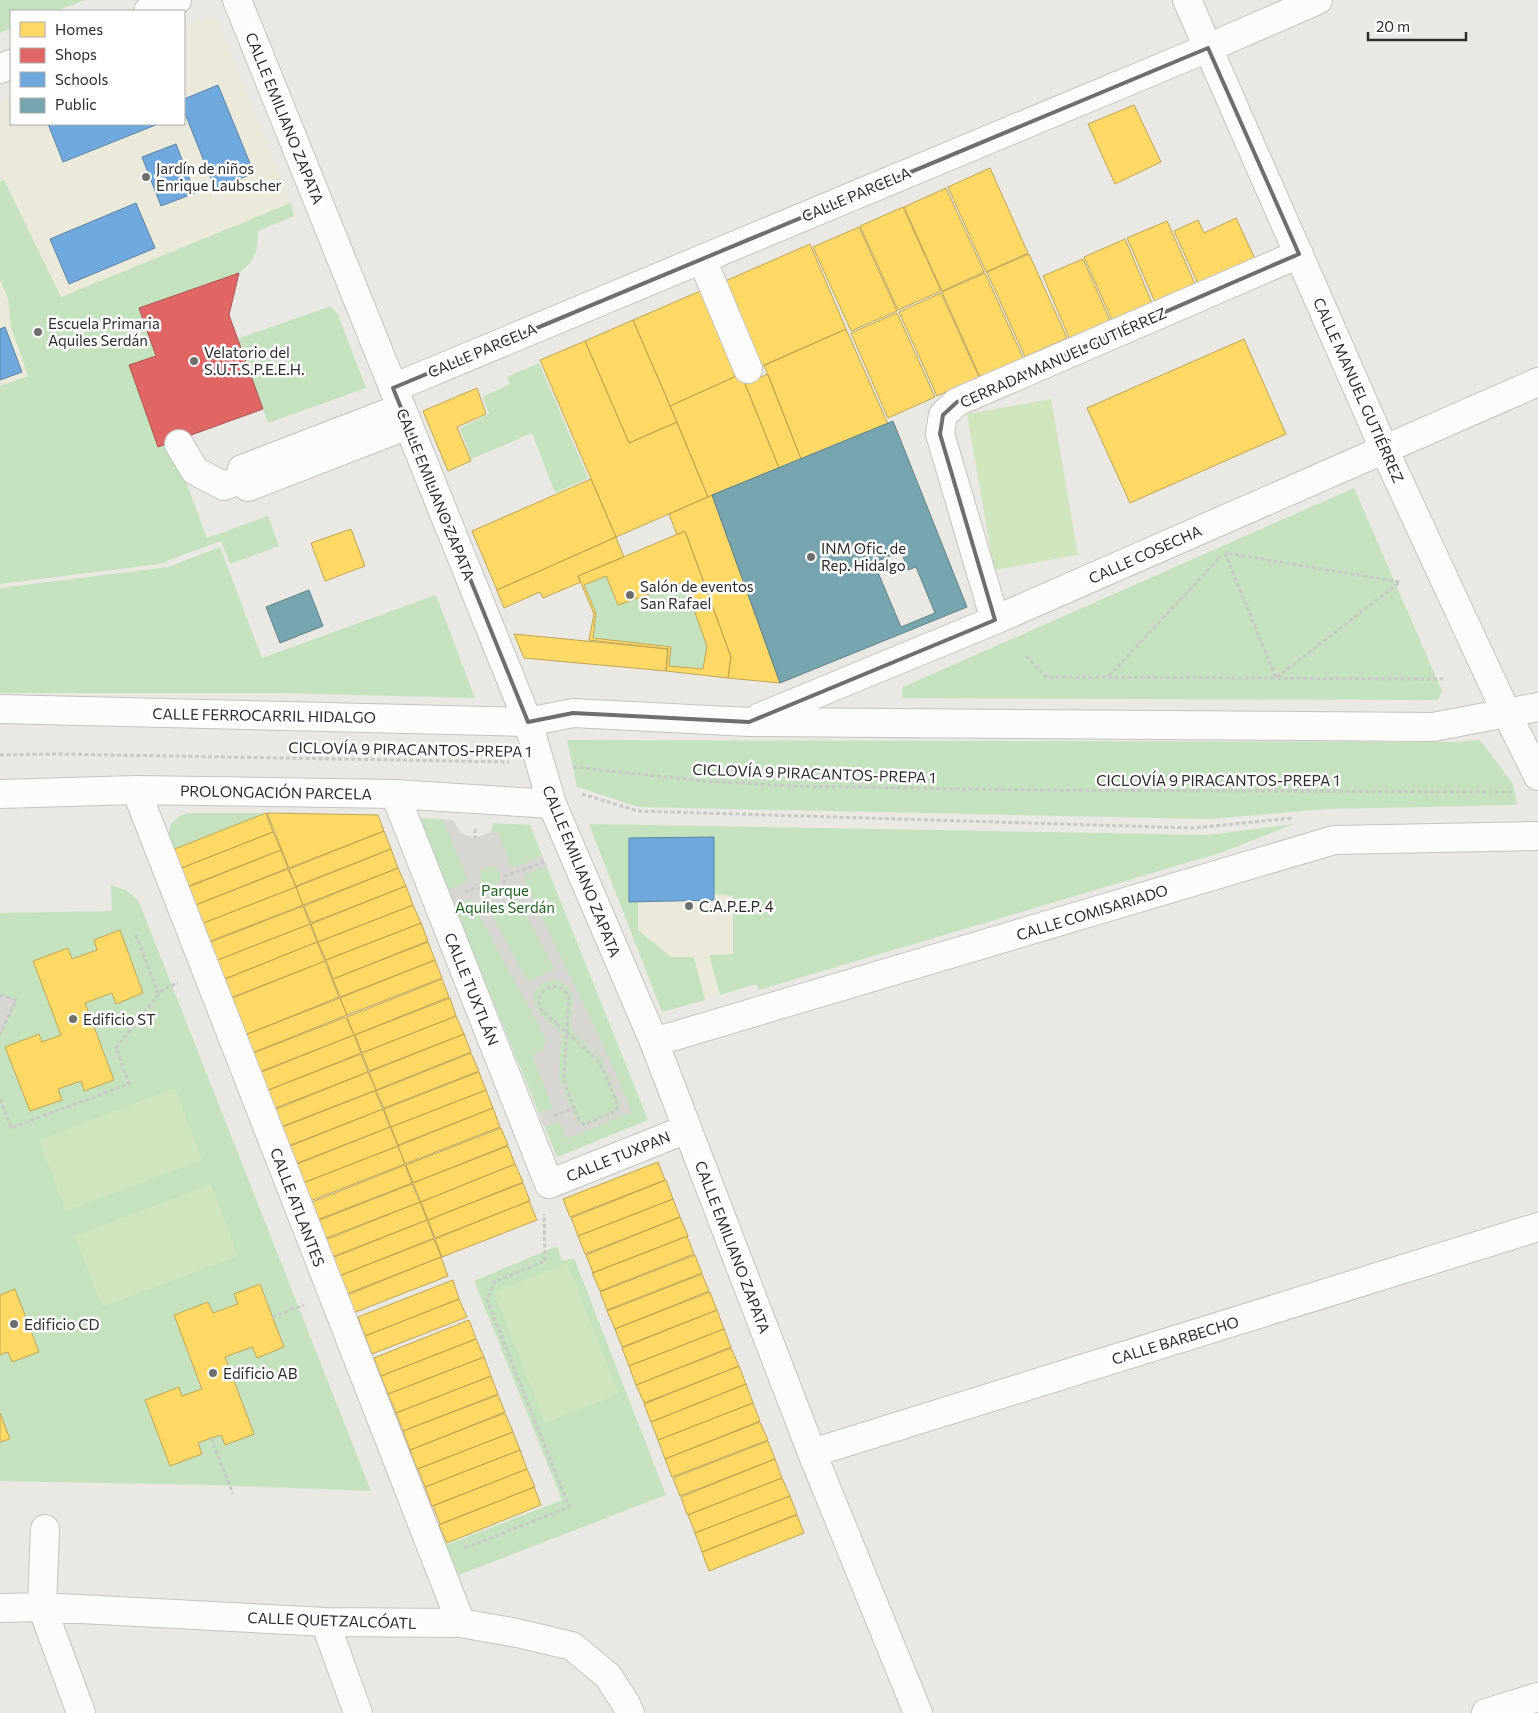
<svg xmlns="http://www.w3.org/2000/svg" width="1538" height="1713" font-family="Commissioner,sans-serif">
<rect width="100%" height="100%" fill="#e9e8e3"/>
<!-- education -->
<path fill="#ebe9d9" d="M 215,15 L 291,203 L 61,297 L 91,368 L 167,563 L 0,584 L 0,101 L 11,97 L 11,124 L 184,124 L 184,27 Z
M 589,824 L 757,827 L 757,984 L 662,1012 Z"/>
<!-- green -->
<path fill="#c5e2bf" d="M 0,0 L 85,0 L 56,11 L 11,11 L 11,28 L 0,33 Z
M 4,180 L 61,297 L 291,203 L 294,216 L 258,231 C 258,251 255,261 239,273 L 139,308 L 156,356 L 129,366 L 158,446 L 166,444 L 174,464 L 186,482 L 207,538 L 268,516 L 279,546 L 230,564 L 221,541 L 166,561 L 167,563 L 0,584 L 0,386 L 28,376 L 11,327 L 8,298 L 0,280 L 0,182 Z
M 331,306 L 338,315 L 366,388 L 268,423 L 237,339 Z
M 539,363 L 588,478 L 555,493 L 532,433 L 471,459 L 460,428 L 489,414 L 483,397 L 510,384 L 507,377 Z
M 1354,488 L 1442,691 L 1438,700 L 902,698 L 903,687 Z
M 220,547 L 262,658 L 436,595 L 475,698 L 281,693 L 0,693 L 0,588 L 168,567 Z
M 606,576 L 618,605 L 684,582 L 707,646 L 703,669 L 669,666 L 671,647 L 593,638 L 596,613 L 584,585 Z
M 567,740 L 1456,742 L 1480,740 L 1513,784 L 1517,805 L 1326,809 L 1210,819 L 639,807 L 577,787 Z
M 188,813 L 266,813 L 172,850 C 166,832 168,819 188,813 Z
M 418,818 L 453,820 L 461,834 L 475,838 L 490,833 L 494,823 L 530,825 L 648,1120 L 557,1157 Z
M 589,824 L 1208,835 L 1294,824 L 1223,852 L 759,990 L 756,984 L 720,995 L 709,955 L 733,954 L 733,896 L 714,894 L 714,837 L 629,838 L 629,901 L 638,902 L 638,930 L 671,957 L 694,957 L 705,1000 L 662,1012 Z
M 111,885 L 126,890 L 139,902 L 371,1491 L 213,1485 L 0,1481 L 0,913 L 112,911 Z
M 557,1246 L 562,1261 L 574,1258 L 666,1495 L 456,1576 L 441,1547 L 562,1500 L 474,1281 Z"/>
<!-- pitch -->
<path fill="#cee5be" d="M 1051,399 L 1078,555 L 994,570 L 967,414 Z
M 175,1088 L 202,1160 L 66,1211 L 39,1140 Z
M 211,1184 L 238,1256 L 102,1307 L 75,1236 Z
M 567,1263 L 619,1394 L 545,1423 L 494,1292 Z"/>
<!-- plaza -->
<path fill="#d7d6d1" fill-rule="evenodd" d="M 443,820 L 453,820 L 461,834 L 475,838 L 497,830 L 512,868 L 542,856 L 547,866 L 526,875 L 525,881 L 606,1051 L 632,1112 L 566,1139 L 559,1122 L 544,1127 L 539,1114 L 553,1108 L 532,1055 L 541,1051 L 545,1045 L 545,1037 L 471,901 L 467,899 L 453,904 L 448,890 L 465,882 L 466,876 ZM 487,867 L 496,868 L 500,874 L 500,880 L 492,887 L 486,886 L 481,881 L 481,871 ZM 517,898 L 554,969 L 528,982 L 489,909 ZM 556,980 L 568,987 L 573,996 L 571,1030 L 602,1060 L 621,1105 L 619,1112 L 584,1126 L 578,1124 L 559,1078 L 562,1034 L 537,1011 L 534,1002 L 535,991 L 544,982 Z
M 0,995 L 16,1000 L 0,1035 Z"/>
<!-- homes -->
<path fill="#ffd966" stroke="#c0a555" fill-rule="evenodd" d="M 1134,105 L 1161,162 L 1115,184 L 1088,124 Z
M 990,168 L 1028,253 L 986,272 L 948,187 Z
M 946,188 L 984,272 L 942,291 L 904,207 Z
M 903,207 L 941,291 L 898,310 L 860,226 Z
M 1236,218 L 1256,261 L 1199,286 L 1174,231 L 1198,220 L 1204,233 Z
M 1167,221 L 1195,284 L 1155,302 L 1127,238 Z
M 859,227 L 897,311 L 851,331 L 813,247 Z
M 1125,239 L 1152,303 L 1112,320 L 1084,257 Z
M 810,244 L 846,329 L 759,368 L 723,282 Z
M 1029,254 L 1067,338 L 1025,357 L 987,272 Z
M 1083,259 L 1111,323 L 1070,340 L 1043,276 Z
M 985,273 L 1023,358 L 980,377 L 942,292 Z
M 705,289 L 741,374 L 670,406 L 633,320 Z
M 941,293 L 979,377 L 937,396 L 899,312 Z
M 897,313 L 935,397 L 888,418 L 851,333 Z
M 633,320 L 677,422 L 629,443 L 585,341 Z
M 846,329 L 888,424 L 801,459 L 764,365 Z
M 1244,339 L 1286,434 L 1130,503 L 1087,408 Z
M 585,341 L 629,443 L 677,422 L 708,497 L 616,537 L 540,360 Z
M 741,374 L 779,468 L 708,497 L 670,406 Z
M 768,374 L 801,459 L 779,468 L 745,384 Z
M 477,388 L 486,414 L 457,427 L 471,461 L 448,471 L 423,411 Z
M 591,479 L 616,537 L 497,590 L 472,531 Z
M 712,495 L 780,683 L 728,678 L 731,657 L 685,531 L 677,535 L 669,514 Z
M 351,529 L 365,566 L 325,581 L 311,543 Z
M 685,531 L 731,657 L 728,678 L 666,671 L 668,649 L 589,640 L 594,614 L 578,576 ZM 606,576 L 618,605 L 684,582 L 707,646 L 703,669 L 669,666 L 671,647 L 593,638 L 596,613 L 584,585 Z
M 616,537 L 624,557 L 578,576 L 581,582 L 543,598 L 540,592 L 504,608 L 497,590 Z
M 514,634 L 668,649 L 666,671 L 524,658 Z
M 266,813 L 273,832 L 179,869 L 172,850 Z
M 267,813 L 378,815 L 384,831 L 289,868 Z
M 384,831 L 391,849 L 296,886 L 289,869 Z
M 273,832 L 281,850 L 186,887 L 179,869 Z
M 391,849 L 398,868 L 303,905 L 296,887 Z
M 281,850 L 288,868 L 193,906 L 186,888 Z
M 398,868 L 406,886 L 311,923 L 304,906 Z
M 288,869 L 296,887 L 201,924 L 193,906 Z
M 406,886 L 413,905 L 318,942 L 311,924 Z
M 296,887 L 303,905 L 208,942 L 201,924 Z
M 413,905 L 421,923 L 326,960 L 318,942 Z
M 303,906 L 310,924 L 215,961 L 208,943 Z
M 421,923 L 428,941 L 333,979 L 326,960 Z
M 310,924 L 317,942 L 222,980 L 215,961 Z
M 120,930 L 143,993 L 116,1004 L 112,993 L 85,1003 L 114,1080 L 84,1091 L 81,1081 L 58,1089 L 62,1100 L 30,1111 L 5,1047 L 39,1034 L 42,1042 L 61,1035 L 33,961 L 68,948 L 72,959 L 97,950 L 94,940 Z
M 317,942 L 325,961 L 230,998 L 223,980 Z
M 428,942 L 435,960 L 340,997 L 333,979 Z
M 435,960 L 442,978 L 347,1015 L 340,998 Z
M 325,961 L 339,997 L 245,1035 L 230,999 Z
M 442,979 L 449,997 L 354,1035 L 347,1017 Z
M 340,998 L 347,1015 L 252,1053 L 245,1035 Z
M 450,998 L 456,1016 L 362,1053 L 355,1035 Z
M 456,1016 L 464,1034 L 369,1071 L 362,1053 Z
M 346,1017 L 354,1035 L 259,1072 L 251,1054 Z
M 464,1034 L 471,1052 L 376,1090 L 369,1072 Z
M 354,1035 L 361,1053 L 266,1091 L 259,1073 Z
M 471,1053 L 479,1071 L 384,1108 L 376,1091 Z
M 361,1054 L 368,1072 L 273,1109 L 266,1091 Z
M 368,1072 L 376,1090 L 281,1127 L 274,1110 Z
M 479,1072 L 486,1090 L 391,1127 L 384,1109 Z
M 486,1090 L 493,1108 L 398,1145 L 391,1127 Z
M 375,1091 L 383,1109 L 288,1146 L 280,1128 Z
M 493,1108 L 500,1127 L 405,1164 L 398,1146 Z
M 383,1109 L 390,1127 L 295,1164 L 288,1147 Z
M 390,1127 L 398,1146 L 303,1183 L 295,1165 Z
M 501,1128 L 508,1145 L 413,1183 L 406,1165 Z
M 398,1146 L 405,1164 L 310,1201 L 303,1183 Z
M 508,1146 L 515,1164 L 421,1202 L 413,1183 Z
M 658,1162 L 665,1180 L 570,1217 L 563,1199 Z
M 515,1164 L 523,1182 L 428,1220 L 421,1202 Z
M 405,1165 L 412,1183 L 317,1220 L 310,1203 Z
M 666,1180 L 673,1199 L 578,1236 L 571,1218 Z
M 523,1183 L 530,1201 L 435,1238 L 428,1220 Z
M 412,1184 L 420,1202 L 324,1239 L 317,1221 Z
M 673,1199 L 680,1217 L 585,1254 L 578,1236 Z
M 529,1201 L 537,1220 L 442,1257 L 435,1239 Z
M 420,1202 L 427,1220 L 332,1257 L 325,1240 Z
M 680,1217 L 688,1236 L 593,1273 L 586,1255 Z
M 427,1220 L 434,1238 L 339,1276 L 332,1258 Z
M 687,1236 L 694,1254 L 600,1291 L 592,1273 Z
M 434,1239 L 441,1257 L 346,1294 L 339,1276 Z
M 695,1255 L 702,1273 L 607,1310 L 600,1292 Z
M 441,1257 L 448,1276 L 353,1313 L 347,1295 Z
M 702,1274 L 709,1291 L 615,1329 L 607,1311 Z
M 453,1280 L 459,1299 L 365,1336 L 358,1317 Z
M 260,1284 L 284,1347 L 257,1358 L 252,1347 L 225,1357 L 254,1434 L 225,1445 L 221,1435 L 211,1438 L 198,1443 L 202,1454 L 170,1466 L 145,1400 L 179,1387 L 182,1396 L 202,1389 L 174,1315 L 208,1302 L 213,1313 L 238,1304 L 234,1294 Z
M 15,1289 L 39,1352 L 12,1362 L 8,1352 L 0,1355 L 0,1295 Z
M 710,1292 L 717,1310 L 622,1347 L 615,1329 Z
M 459,1299 L 467,1317 L 372,1354 L 365,1336 Z
M 717,1310 L 724,1329 L 629,1366 L 622,1348 Z
M 469,1320 L 476,1339 L 381,1376 L 374,1358 Z
M 724,1329 L 731,1347 L 636,1385 L 629,1366 Z
M 476,1339 L 484,1357 L 388,1394 L 381,1376 Z
M 731,1348 L 739,1366 L 644,1403 L 636,1385 Z
M 484,1357 L 491,1376 L 396,1413 L 388,1394 Z
M 739,1366 L 746,1384 L 651,1422 L 644,1404 Z
M 491,1376 L 498,1394 L 403,1431 L 396,1413 Z
M 746,1384 L 753,1403 L 658,1440 L 651,1422 Z
M 498,1395 L 505,1412 L 410,1450 L 403,1431 Z
M 753,1403 L 760,1421 L 665,1459 L 658,1440 Z
M 0,1413 L 10,1439 L 0,1442 Z
M 505,1413 L 513,1432 L 417,1469 L 410,1450 Z
M 760,1422 L 768,1440 L 672,1477 L 665,1459 Z
M 513,1432 L 520,1450 L 425,1487 L 418,1469 Z
M 768,1441 L 775,1459 L 680,1496 L 673,1478 Z
M 520,1450 L 527,1469 L 432,1506 L 425,1487 Z
M 775,1459 L 782,1478 L 687,1515 L 681,1497 Z
M 527,1469 L 535,1487 L 440,1524 L 433,1506 Z
M 782,1478 L 790,1496 L 695,1533 L 688,1515 Z
M 534,1487 L 541,1505 L 447,1543 L 439,1525 Z
M 790,1496 L 797,1514 L 702,1552 L 695,1533 Z
M 797,1515 L 804,1533 L 709,1571 L 702,1552 Z"/>
<!-- shops -->
<path fill="#e06666" stroke="#a55" d="M 239,273 L 229,315 L 263,409 L 158,447 L 129,365 L 156,356 L 139,308 Z"/>
<!-- schools -->
<path fill="#6fa8dc" stroke="#5b83a7" d="M 218,85 L 254,173 L 215,189 L 184,111 L 184,99 Z
M 48,124 L 158,124 L 63,162 Z
M 176,144 L 195,193 L 161,206 L 142,157 Z
M 136,203 L 155,248 L 69,284 L 50,239 Z
M 5,327 L 22,372 L 0,380 L 0,329 Z
M 714,837 L 714,900 L 629,902 L 629,838 Z"/>
<!-- public -->
<path fill="#76a5af" stroke="#608188" fill-rule="evenodd" d="M 893,421 L 967,607 L 780,683 L 712,495 ZM 901,551 L 908,570 L 916,567 L 935,613 L 901,627 L 874,563 Z
M 309,590 L 323,626 L 280,643 L 266,607 Z"/>
<g fill="none" stroke-linecap="round" stroke-linejoin="round">
<!-- minor casing -->
<g stroke="#c4c3c2" stroke-width="30">
<path id="minor" d="M 237,0 L 528,722 L 552,804 L 654,1042 L 812,1453 L 918,1713
M 1187,0 L 1384,449 L 1506,712 L 1538,776
M 148,11 L 177,0
M 0,69 L 11,64
M 702,259 L 748,369
M 393,388 L 1208,48 L 1318,0
M 401,408 L 242,469 L 248,487 L 408,425
M 179,444 L 195,471 L 224,486 L 245,478
M 995,620 L 940,434 L 943,415 L 957,402 L 1299,254
M 0,709 L 528,722 L 573,713 L 749,722 L 1433,727 L 1538,707
M 760,717 L 995,620 L 1538,382
M 136,790 L 461,1623
M 0,794 L 136,790 L 395,794 L 552,804
M 395,794 L 549,1184 L 687,1129
M 654,1042 L 1334,840 L 1538,836
M 812,1453 L 1538,1227
M 45,1529 L 42,1607 L 81,1713
M 0,1608 L 42,1607 L 325,1622 L 461,1623 L 517,1633 L 572,1646 L 608,1676 L 626,1704 L 630,1713
M 325,1622 L 358,1713
M 1486,1713 L 1538,1697"/>
</g>
<!-- path -->
<path stroke="#c8c8c7" stroke-width="3" stroke-dasharray="4 2.5" stroke-linecap="butt" d="M 1225,553 L 1276,678 L 1400,582 L 1226,553
M 1026,656 L 1046,677 L 1443,679
M 1109,676 L 1221,556
M 0,755 L 57,754 L 509,762
M 573,767 L 704,781 L 792,786 L 1028,790 L 1513,792
M 582,794 L 638,811 L 1193,828 L 1293,818
M 475,829 L 475,838
M 465,892 L 477,887 L 485,892 L 497,892 L 504,884 L 505,876 L 544,862
M 136,935 L 159,995
M 0,995 L 16,1000 L 0,1035
M 557,1024 C 552,1019 546,1015 542,1010 C 529,994 557,974 569,997 L 564,1075 L 565,1084 L 579,1120 L 584,1124 L 616,1111 L 618,1105 L 603,1069 L 598,1061 L 574,1039
M 0,1099 L 11,1128 L 129,1084 L 116,1048 L 163,989 L 178,983
M 554,1116 L 574,1108
M 272,1317 L 304,1305
M 211,1438 L 233,1494
M 465,1548 L 569,1507 L 487,1300 L 494,1282 L 545,1261 L 544,1214"/>
<!-- minor -->
<use href="#minor" stroke="#fcfcfb" stroke-width="28"/>
<!-- path-bridge -->
<path stroke="#c8c8c7" stroke-width="3" stroke-dasharray="4 2.5" stroke-linecap="butt" d="M 557,1024 L 574,1039"/>
</g>
<!-- marked area -->
<path fill="none" stroke="#6e6e6c" stroke-width="4" stroke-linejoin="round" d="M 1208,48 L 1299,254 L 957,402 L 943,415 L 940,434 L 995,620 L 749,722 L 573,713 L 528,722 L 393,388 Z"/>
<!-- markers -->
<g fill="#6e6e6c" stroke="#fff" stroke-width="2">
<circle cx="146" cy="177" r="5"/>
<circle cx="38" cy="332" r="5"/>
<circle cx="194" cy="361" r="5"/>
<circle cx="811" cy="557" r="5"/>
<circle cx="630" cy="595" r="5"/>
<circle cx="689" cy="906" r="5"/>
<circle cx="73" cy="1019" r="5"/>
<circle cx="14" cy="1324" r="5"/>
<circle cx="213" cy="1373" r="5"/>
</g>
<g text-anchor="middle" dominant-baseline="central" stroke-width="5" stroke-linejoin="round" paint-order="stroke">
<!-- street labels -->
<g font-size="15" fill="#2c2c2c" stroke="#fff">
<text transform="translate(285 118) rotate(68)">CALLE EMILIANO ZAPATA</text>
<text transform="translate(856 194) rotate(-23)">CALLE PARCELA</text>
<text transform="translate(482 350) rotate(-23)">CALLE PARCELA</text>
<text transform="translate(1063 357) rotate(-24)">CERRADA MANUEL GUTIÉRREZ</text>
<text transform="translate(1359 390) rotate(66)">CALLE MANUEL GUTIÉRREZ</text>
<text transform="translate(436 494) rotate(68)">CALLE EMILIANO ZAPATA</text>
<text transform="translate(1145 554) rotate(-24)">CALLE COSECHA</text>
<text transform="translate(264 715) rotate(1)">CALLE FERROCARRIL HIDALGO</text>
<text transform="translate(410 749) rotate(1)">CICLOVÍA 9 PIRACANTOS-PREPA 1</text>
<text transform="translate(814 773) rotate(2)">CICLOVÍA 9 PIRACANTOS-PREPA 1</text>
<text x="1218" y="780">CICLOVÍA 9 PIRACANTOS-PREPA 1</text>
<text transform="translate(276 792) rotate(1)">PROLONGACIÓN PARCELA</text>
<text transform="translate(582 871) rotate(68)">CALLE EMILIANO ZAPATA</text>
<text transform="translate(1092 912) rotate(-17)">CALLE COMISARIADO</text>
<text transform="translate(472 989) rotate(68)">CALLE TUXTLÁN</text>
<text transform="translate(618 1156) rotate(-22)">CALLE TUXPAN</text>
<text transform="translate(298 1207) rotate(69)">CALLE ATLANTES</text>
<text transform="translate(733 1247) rotate(69)">CALLE EMILIANO ZAPATA</text>
<text transform="translate(1175 1340) rotate(-17)">CALLE BARBECHO</text>
<text transform="translate(332 1620) rotate(2)">CALLE QUETZALCÓATL</text>
</g>
<!-- poi labels -->
<g font-size="15" fill="#2c2c2c" stroke="#fff" text-anchor="start">
<text x="156" y="168">Jardín de niños<tspan x="156" dy="17">Enrique Laubscher</tspan></text>
<text x="48" y="323">Escuela Primaria<tspan x="48" dy="17">Aquiles Serdán</tspan></text>
<text x="204" y="352">Velatorio del<tspan x="204" dy="17">S.U.T.S.P.E.E.H.</tspan></text>
<text x="821" y="548">INM Ofic. de<tspan x="821" dy="17">Rep. Hidalgo</tspan></text>
<text x="640" y="586">Salón de eventos<tspan x="640" dy="17">San Rafael</tspan></text>
<text x="699" y="906">C.A.P.E.P. 4</text>
<text x="83" y="1019">Edificio ST</text>
<text x="24" y="1324">Edificio CD</text>
<text x="223" y="1373">Edificio AB</text>
</g>
<!-- park labels -->
<g font-size="15" fill="#226323" stroke="#fff">
<text x="505" y="890">Parque<tspan x="505" dy="17">Aquiles Serdán</tspan></text>
</g>
</g>
<!-- legend -->
<rect x="10" y="10" width="175" height="115" fill="#ffffff" stroke="#ababab"/>
<rect x="20" y="22" width="25" height="15" fill="#ffd966" stroke="#ababab"/>
<text x="55" y="35" font-size="15" fill="#2c2c2c">Homes</text>
<rect x="20" y="48" width="25" height="15" fill="#e06666" stroke="#ababab"/>
<text x="55" y="60" font-size="15" fill="#2c2c2c">Shops</text>
<rect x="20" y="72" width="25" height="15" fill="#6fa8dc" stroke="#ababab"/>
<text x="55" y="85" font-size="15" fill="#2c2c2c">Schools</text>
<rect x="20" y="98" width="25" height="15" fill="#76a5af" stroke="#ababab"/>
<text x="55" y="110" font-size="15" fill="#2c2c2c">Public</text>
<!-- scale -->
<path d="M1368 32v8h98v-8" fill="none" stroke="#2c2c2c" stroke-width="2.5"/>
<text x="1376" y="32" font-size="15" fill="#2c2c2c" stroke="#ffffff" stroke-width="4" paint-order="stroke">20 m</text>
</svg>
